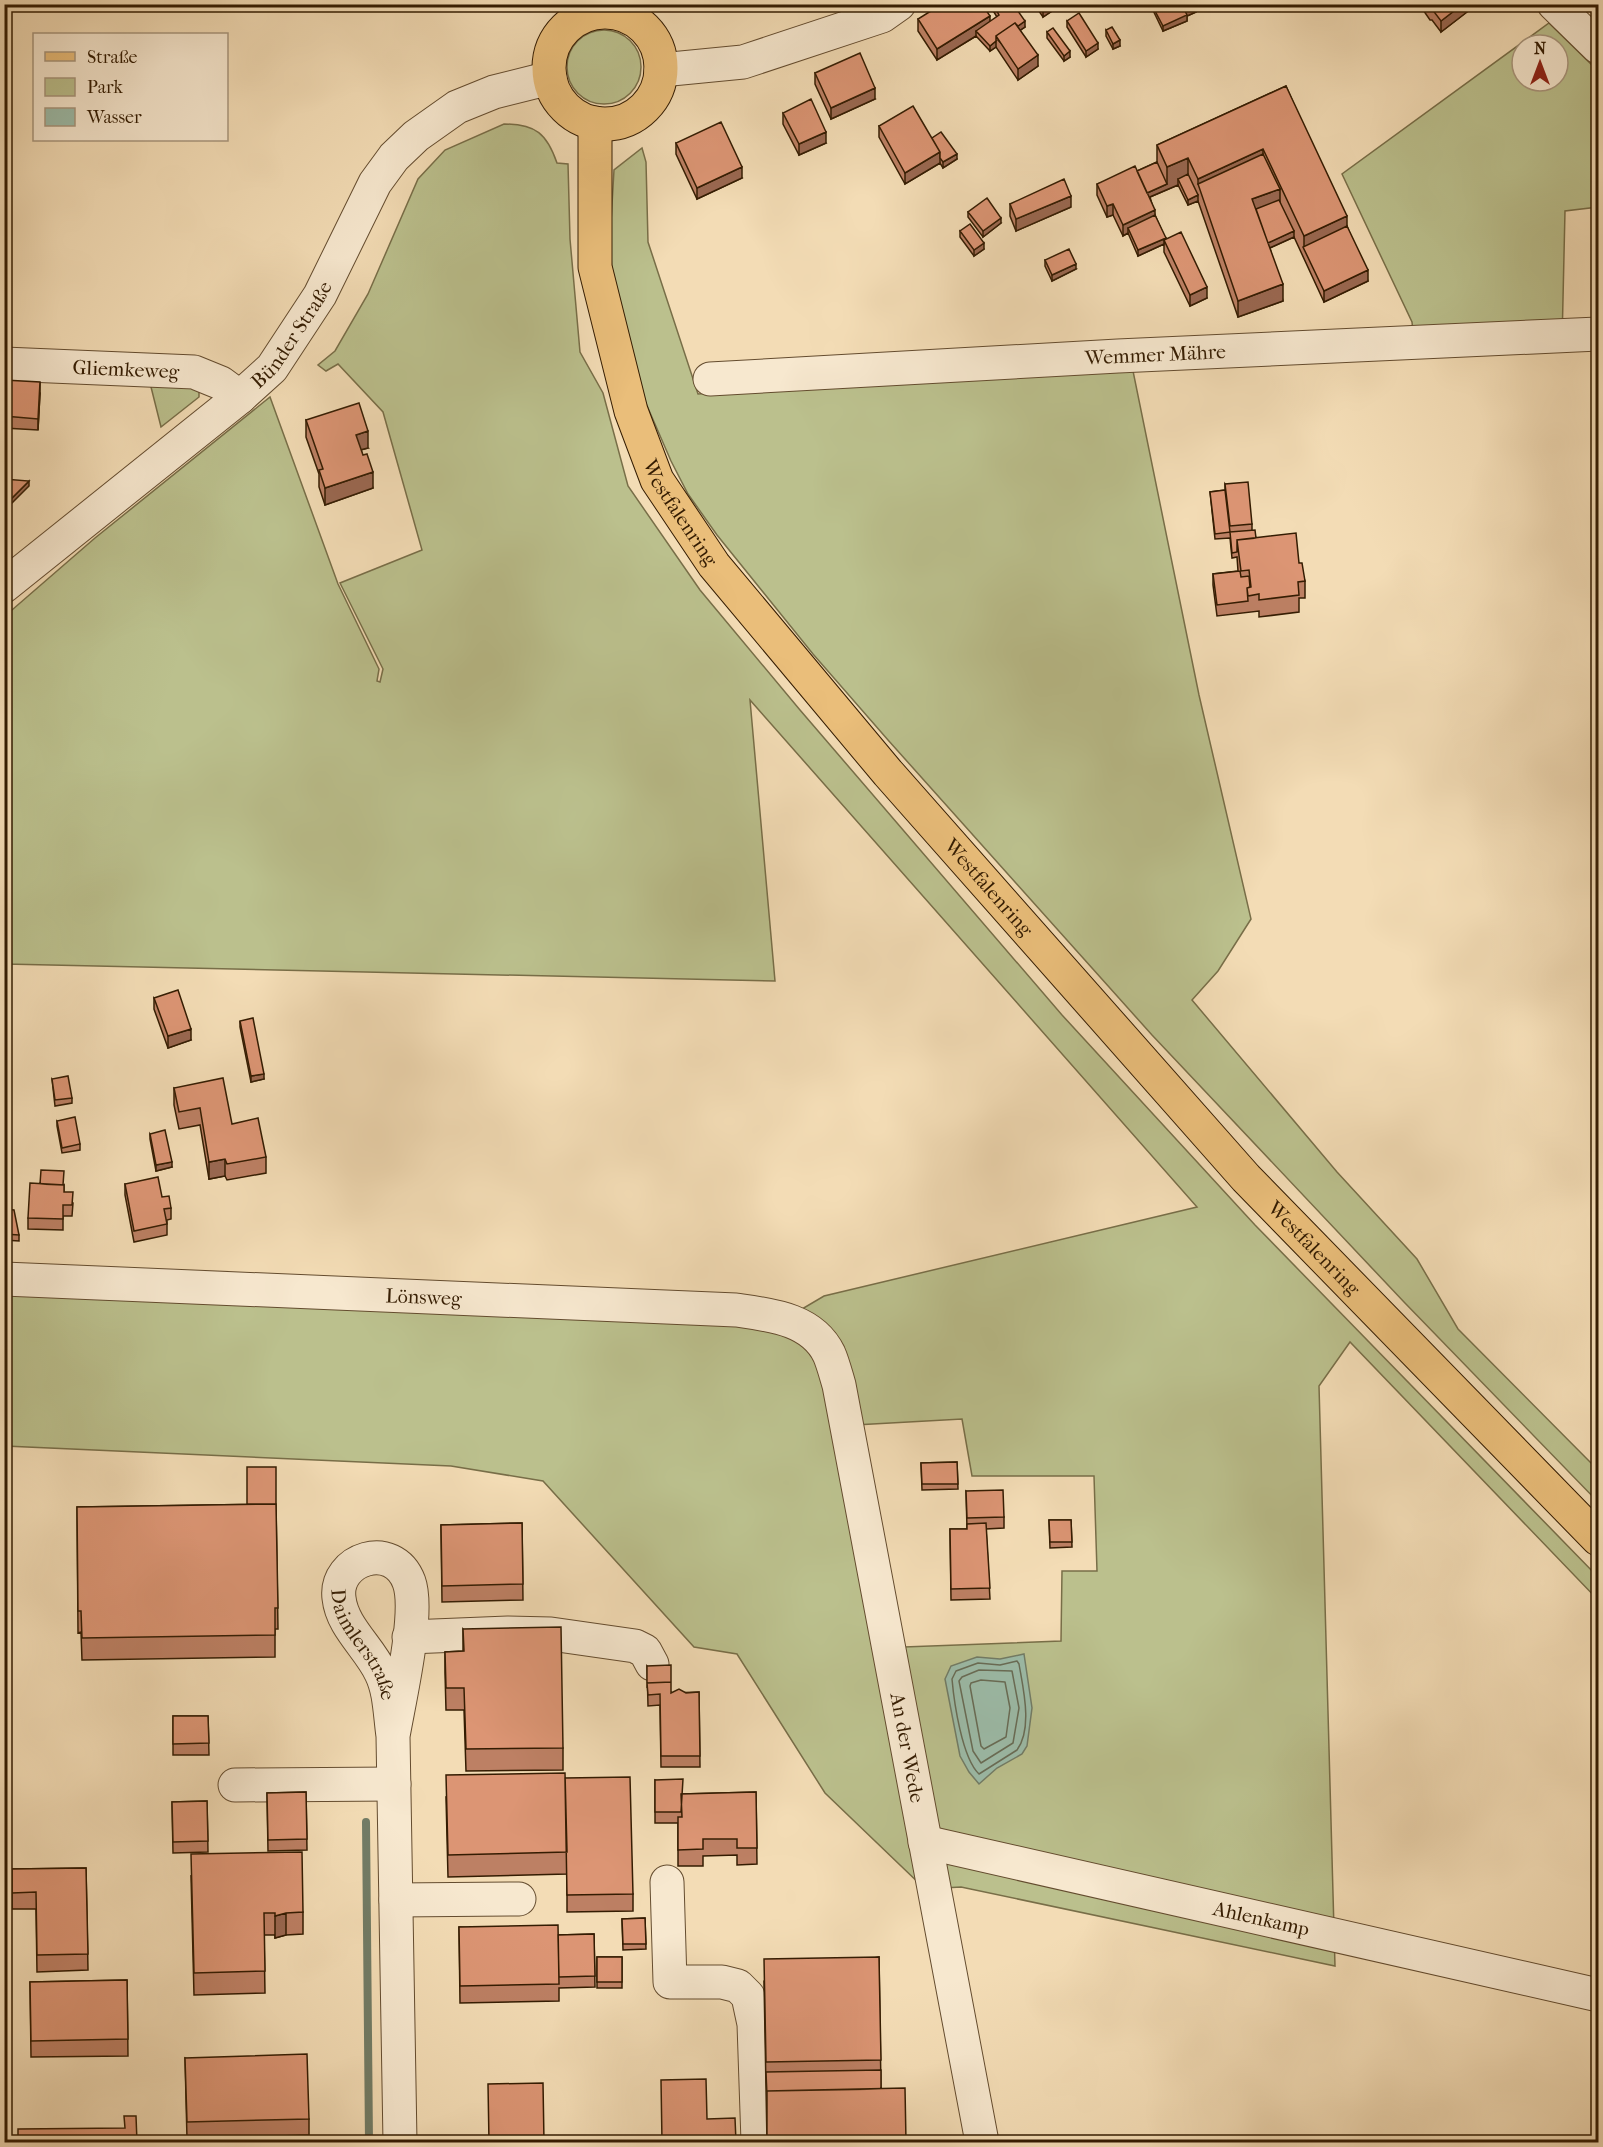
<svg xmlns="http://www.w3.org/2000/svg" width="1603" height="2147" font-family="'IM FELL French Canon',serif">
<rect width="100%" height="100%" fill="#f3dcb5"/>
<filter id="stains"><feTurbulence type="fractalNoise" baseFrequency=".00333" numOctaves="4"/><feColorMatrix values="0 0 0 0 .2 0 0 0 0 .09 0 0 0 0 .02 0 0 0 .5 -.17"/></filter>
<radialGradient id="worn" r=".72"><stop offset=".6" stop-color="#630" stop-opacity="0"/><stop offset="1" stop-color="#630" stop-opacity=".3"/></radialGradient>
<!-- green -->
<path fill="#bbc08d" stroke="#786e48" stroke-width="1.5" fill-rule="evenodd" d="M 1549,23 L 1598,71 L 1598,207 L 1565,211 L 1562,343 L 1413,332 L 1412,322 L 1342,174 ZM 1522,45 L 1558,45 L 1558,81 L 1522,81 Z
M567 67a37 37 0 1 1 74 0a37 37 0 1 1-74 0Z
M 504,124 C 536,124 547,134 557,163 L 568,164 L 570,239 L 580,352 L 603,393 L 628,486 L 700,590 L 800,710 L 1062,1015 L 1255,1225 L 1598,1577 L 1598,1600 L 1350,1342 L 1319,1386 L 1335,1966 L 961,1887 L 925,1889 L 825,1793 L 737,1654 L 694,1647 L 543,1481 L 451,1466 L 5,1446 L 5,1292 L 775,1325 L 824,1296 L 1197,1207 L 750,700 L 775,981 L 5,964 L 5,616 L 95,538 L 270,397 L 338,584 L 379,669 L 377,681 L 380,682 L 383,669 L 340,583 L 422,550 L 383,412 L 338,364 L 326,371 L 318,365 L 335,351 L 368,294 L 418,179 L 445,150 ZM 962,1419 L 972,1476 L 1094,1476 L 1097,1571 L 1062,1571 L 1061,1641 L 877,1648 L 837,1426 Z
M 642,148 L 646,162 L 648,242 L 698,394 L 1132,366 L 1199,695 L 1251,919 L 1218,971 L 1192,1000 L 1337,1172 L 1417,1259 L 1458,1329 L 1598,1470 L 1598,1502 L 1404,1302 L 1152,1035 L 888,740 L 813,654 L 717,535 L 688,494 L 671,461 L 638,385 L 613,291 L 610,239 L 614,170 Z
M 150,383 L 187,384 L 199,390 L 199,397 L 161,427 Z"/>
<!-- water -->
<path fill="#9cbca9" stroke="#727c66" stroke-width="1.5" d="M 1024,1654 L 1032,1708 L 1027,1746 L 1022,1754 L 997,1768 L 979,1784 L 969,1772 L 960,1756 L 945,1679 L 951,1666 L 977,1657 L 1000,1659 Z"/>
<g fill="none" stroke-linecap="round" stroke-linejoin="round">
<!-- shore -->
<path stroke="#686c56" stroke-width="1.5" d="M 1017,1661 L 1019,1664 C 1023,1688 1033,1728 1017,1750 L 979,1774 C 962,1758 954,1702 952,1679 L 956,1671 L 978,1663 L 1000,1665 Z
M 979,1670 L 1012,1671 L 1019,1708 L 1013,1743 L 981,1763 L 973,1751 L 959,1681 L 962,1677 Z
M 981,1680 L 1005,1682 L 1010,1708 L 1006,1737 L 984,1749 L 981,1746 L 970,1686 L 971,1683 Z"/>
<!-- stream -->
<path stroke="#727c66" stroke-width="8" d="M 366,1822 L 369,2142"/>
<!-- minor casing -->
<g stroke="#644c2f" stroke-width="35">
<g id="minor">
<path d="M 1554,4 L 1598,47"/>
<path d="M 661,70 L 743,62 L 882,16 L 899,4"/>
<path id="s1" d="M 4,364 L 194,372 L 221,383 L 240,397"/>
<path id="s2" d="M 710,379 L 1118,356 L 1598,334"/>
<path id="s3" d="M 4,586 L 240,397 L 272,368 L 320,295 L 375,183 L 394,157 L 416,136 L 457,107 L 494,92 L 550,78"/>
<path id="s4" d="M 4,1279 L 736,1310 C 771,1315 812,1319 829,1354 C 833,1363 836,1375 839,1385 L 982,2142"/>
<path d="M 409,1637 L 508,1633 L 551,1634 L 635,1646 L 645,1651 L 652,1664"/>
<path id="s5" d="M 393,1736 C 399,1701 420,1612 409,1582 C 393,1539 334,1559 339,1598 C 342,1627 369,1647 381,1673 C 390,1691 390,1715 393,1736 L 400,2142"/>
<path d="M 235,1785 L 394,1784"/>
<path id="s6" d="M 925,1842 L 1598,1995"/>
<path d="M 667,1882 L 670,1982 L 722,1982 L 738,1986 L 748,1996 L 754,2024 L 758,2142"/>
<path d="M 396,1900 L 519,1899"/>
</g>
</g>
<!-- major casing -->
<g stroke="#341c02" stroke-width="35">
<g id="major">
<circle cx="605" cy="68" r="56"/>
<path id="s7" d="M 595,123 L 595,267 L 631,411 L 657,480 L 714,565 L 888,773 L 1246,1178 L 1598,1539"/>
</g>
</g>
<!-- minor -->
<use href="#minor" stroke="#f7e8cf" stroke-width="33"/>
<!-- major -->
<use href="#major" stroke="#eabe7a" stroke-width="33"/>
</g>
<!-- wall -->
<path fill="#bd8064" stroke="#341c02" stroke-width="1.5" d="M 989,4 L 1024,4 L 1016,10 L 1025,27 L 1020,30 L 1038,66 L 1018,80 L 996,47 L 990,51 L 976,36 L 937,60 L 918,31 L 918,19 L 990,22 L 997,17 Z
M 1034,4 L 1061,4 L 1061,5 L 1043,17 Z
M 1150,4 L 1195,4 L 1196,12 L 1187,16 L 1187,21 L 1163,31 Z
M 1419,4 L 1467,4 L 1467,12 L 1441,32 L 1432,20 L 1430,20 Z
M 1067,21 L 1098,49 L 1086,57 L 1067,27 Z
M 1106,30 L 1120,46 L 1113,49 L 1106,36 Z
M 1047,32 L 1070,57 L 1064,61 L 1047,38 Z
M 815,73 L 875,99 L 831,119 L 815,84 Z
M 1286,86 L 1347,226 L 1368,281 L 1324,302 L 1294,237 L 1270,248 L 1283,301 L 1238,317 L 1198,201 L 1188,205 L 1178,185 L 1150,197 L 1155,215 L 1166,240 L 1207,298 L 1190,306 L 1164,252 L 1164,244 L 1138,256 L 1128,233 L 1123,236 L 1113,215 L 1107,217 L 1097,195 L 1097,184 L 1137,171 L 1157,162 L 1157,145 Z
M 783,113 L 826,143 L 799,155 L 783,124 Z
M 879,126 L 932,138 L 957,159 L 943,168 L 940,163 L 905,184 L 879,137 Z
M 676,143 L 742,178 L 697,199 L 676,154 Z
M 1010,204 L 1071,207 L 1016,231 L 1010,216 Z
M 968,212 L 1001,223 L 983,237 L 968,217 Z
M 960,231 L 984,249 L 974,256 L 960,237 Z
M 1045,260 L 1076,269 L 1052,281 L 1045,266 Z
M 4,380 L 40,393 L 38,430 L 4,428 Z
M 306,420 L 368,448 L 361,450 L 373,488 L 325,505 L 319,487 L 319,474 L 306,437 Z
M 1225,484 L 1252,524 L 1252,530 L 1256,538 L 1299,563 L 1305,581 L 1305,598 L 1299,598 L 1299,612 L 1259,617 L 1259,611 L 1217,616 L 1213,585 L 1213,574 L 1238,571 L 1237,557 L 1232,558 L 1230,538 L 1215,539 L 1210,492 L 1225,490 Z
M 154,998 L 191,1040 L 168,1048 L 154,1009 Z
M 240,1021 L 264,1079 L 251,1082 L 240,1027 Z
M 52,1079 L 72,1098 L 72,1103 L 55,1106 Z
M 174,1088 L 232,1124 L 266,1157 L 266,1173 L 227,1180 L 225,1176 L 209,1179 L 200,1125 L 179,1129 L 174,1105 Z
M 57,1121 L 80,1144 L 80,1150 L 62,1153 L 57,1126 Z
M 150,1134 L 172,1167 L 156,1171 L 150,1139 Z
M 125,1184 L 162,1197 L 171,1208 L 171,1219 L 167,1220 L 167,1235 L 134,1242 L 125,1195 Z
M 64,1185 L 64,1192 L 73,1203 L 72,1216 L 63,1216 L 63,1230 L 28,1229 L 28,1218 Z
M 4,1209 L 19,1235 L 19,1241 L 4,1240 Z
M 957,1462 L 958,1489 L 922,1490 L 921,1463 Z
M 966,1491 L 1004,1517 L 1004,1528 L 986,1529 L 990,1599 L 951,1600 L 950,1529 L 967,1529 Z
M 276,1504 L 278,1629 L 275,1629 L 275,1657 L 82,1660 L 81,1632 L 78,1633 L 77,1507 Z
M 1049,1520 L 1071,1520 L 1072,1547 L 1050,1548 Z
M 522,1523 L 523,1600 L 442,1602 L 441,1525 Z
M 463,1629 L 563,1748 L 563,1770 L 466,1771 L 464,1710 L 446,1710 L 445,1673 L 445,1652 L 463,1651 Z
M 647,1666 L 671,1693 L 699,1692 L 700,1767 L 661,1767 L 660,1705 L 648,1706 Z
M 173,1716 L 208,1716 L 209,1755 L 173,1755 Z
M 565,1778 L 633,1894 L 633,1911 L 567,1912 L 567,1873 L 567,1874 L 448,1877 L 446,1797 Z
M 655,1780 L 682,1794 L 756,1792 L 757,1864 L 737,1865 L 737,1855 L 703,1856 L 703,1866 L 678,1866 L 678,1823 L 655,1823 Z
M 306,1792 L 307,1850 L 268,1851 L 267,1793 Z
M 207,1801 L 208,1852 L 173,1853 L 172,1802 Z
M 86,1868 L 88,1970 L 37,1972 L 36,1909 L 12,1909 L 12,1869 Z
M 191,1876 L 303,1912 L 303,1934 L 286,1935 L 275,1938 L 275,1935 L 264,1935 L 265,1993 L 194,1995 Z
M 645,1918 L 646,1949 L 623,1950 L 622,1919 Z
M 459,1927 L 558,1935 L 594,1934 L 595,1987 L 559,1988 L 559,2001 L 460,2003 Z
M 597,1957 L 622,1957 L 622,1988 L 597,1988 Z
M 879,1957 L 881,2089 L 767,2142 L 764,1981 Z
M 127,1980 L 128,2056 L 31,2057 L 30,1982 Z
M 185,2058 L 309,2119 L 309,2135 L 187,2139 Z"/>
<!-- shaded-wall -->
<path fill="#9a6851" stroke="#341c02" stroke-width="1.5" d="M 1016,4 L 1024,4 L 1015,10 Z
M 1054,4 L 1061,5 L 1043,17 L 1043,12 Z
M 1154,4 L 1178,4 L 1154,9 Z
M 1463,4 L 1467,4 L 1467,12 L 1441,32 L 1441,21 Z
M 1196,7 L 1196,12 L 1187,16 L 1187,21 L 1163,31 L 1163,26 L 1185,11 Z
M 990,16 L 990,28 L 976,31 L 976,36 L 937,60 L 937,49 Z
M 1025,21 L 1025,27 L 1001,43 L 998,40 Z
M 1120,40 L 1120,46 L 1113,49 L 1113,44 Z
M 996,41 L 996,47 L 990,51 L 990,46 Z
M 1098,43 L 1098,49 L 1086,57 L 1086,51 Z
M 1070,51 L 1070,57 L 1064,61 L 1064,56 Z
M 1038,55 L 1038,66 L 1018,80 L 1018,69 Z
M 875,88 L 875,99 L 831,119 L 831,108 Z
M 826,132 L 826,143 L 799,155 L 799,144 Z
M 1263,149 L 1263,170 L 1198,184 L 1198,179 Z
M 940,152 L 940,163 L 905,184 L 905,173 Z
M 957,154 L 957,159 L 943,168 L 943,162 Z
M 1188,158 L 1188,180 L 1178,179 L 1178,185 L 1145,199 L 1145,194 L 1167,184 L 1167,167 Z
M 742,167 L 742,178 L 697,199 L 697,188 Z
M 1280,189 L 1280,205 L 1254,215 L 1252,199 Z
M 1198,195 L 1198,201 L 1188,205 L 1188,200 Z
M 1071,196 L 1071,207 L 1016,231 L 1016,219 Z
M 1113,204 L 1113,215 L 1107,217 L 1107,206 Z
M 1155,210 L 1155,221 L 1128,228 L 1128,233 L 1123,236 L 1123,225 Z
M 1347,216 L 1347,238 L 1304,248 L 1304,236 Z
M 1001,218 L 1001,223 L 983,237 L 983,231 Z
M 1294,231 L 1294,237 L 1265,250 L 1265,244 Z
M 1166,238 L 1166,243 L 1164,240 L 1164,244 L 1138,256 L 1138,250 Z
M 984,243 L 984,249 L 974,256 L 974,250 Z
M 1076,264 L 1076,269 L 1052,281 L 1052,275 Z
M 1368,270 L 1368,281 L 1324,302 L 1324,291 Z
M 1283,284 L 1283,301 L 1238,317 L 1238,301 Z
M 1207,287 L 1207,298 L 1190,306 L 1190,295 Z
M 40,382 L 40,393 L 38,430 L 38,419 Z
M 368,431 L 368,448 L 356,451 L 356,435 Z
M 373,472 L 373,488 L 325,505 L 325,488 Z
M 29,481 L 29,486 L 4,511 L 4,506 Z
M 191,1029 L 191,1040 L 168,1048 L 168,1036 Z
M 264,1074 L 264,1079 L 251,1082 L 251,1076 Z
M 225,1159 L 225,1176 L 209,1179 L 209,1162 Z
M 172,1162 L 172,1167 L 156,1171 L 156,1165 Z
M 286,1913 L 286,1935 L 275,1938 L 275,1916 Z"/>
<!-- building -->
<path fill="#dc9574" stroke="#341c02" stroke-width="1.5" d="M 942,4 L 982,4 L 990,16 L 937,49 L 918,19 Z
M 993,4 L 1013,4 L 1025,21 L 1018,26 L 1015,23 L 996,36 L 996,41 L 990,46 L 976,31 L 999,15 Z
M 1038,4 L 1054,4 L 1043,12 Z
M 1165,4 L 1195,4 L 1196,7 L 1185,11 L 1187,15 L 1163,26 L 1154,9 Z
M 1427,4 L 1463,4 L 1441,21 L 1432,9 L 1430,8 Z
M 1079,13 L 1098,43 L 1086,51 L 1067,21 Z
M 1015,23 L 1038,55 L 1018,69 L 996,36 Z
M 1112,27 L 1120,40 L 1113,44 L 1106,30 Z
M 1053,28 L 1070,51 L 1064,56 L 1047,32 Z
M 860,53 L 875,88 L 831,108 L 815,73 Z
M 1286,86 L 1347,216 L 1304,236 L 1263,149 L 1198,179 L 1188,158 L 1167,167 L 1157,145 Z
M 811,99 L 826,132 L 799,144 L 783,113 Z
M 913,106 L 940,152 L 905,173 L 879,126 Z
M 721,122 L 742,167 L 697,188 L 676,143 Z
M 941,132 L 957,154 L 943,162 L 940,158 L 940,152 L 932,138 Z
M 1263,154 L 1280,189 L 1252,199 L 1283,284 L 1238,301 L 1198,184 Z
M 1157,162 L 1167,184 L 1147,193 L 1137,171 Z
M 1135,166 L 1155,210 L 1123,225 L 1113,204 L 1107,206 L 1097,184 Z
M 1188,174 L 1198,195 L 1188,200 L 1178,179 Z
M 1064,179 L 1071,196 L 1016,219 L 1010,204 Z
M 987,198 L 1001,218 L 983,231 L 968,212 Z
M 1279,200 L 1294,231 L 1268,243 L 1256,209 Z
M 1155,215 L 1166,238 L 1138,250 L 1128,228 Z
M 970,224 L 984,243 L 974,250 L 960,231 Z
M 1347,226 L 1368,270 L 1324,291 L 1303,247 Z
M 1181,232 L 1207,287 L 1190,295 L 1164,240 Z
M 1069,249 L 1076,264 L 1052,275 L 1045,260 Z
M 4,380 L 40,382 L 38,419 L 4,416 Z
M 359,403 L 368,431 L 356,435 L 363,455 L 367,454 L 373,472 L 325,488 L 319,470 L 323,469 L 306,420 Z
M 4,479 L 29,481 L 4,506 Z
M 1248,482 L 1252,524 L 1230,526 L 1225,484 Z
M 1225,490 L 1230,532 L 1255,530 L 1256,538 L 1237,540 L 1237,552 L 1232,553 L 1230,532 L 1215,534 L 1210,492 Z
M 1296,533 L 1299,563 L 1302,563 L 1305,581 L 1298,582 L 1299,595 L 1259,600 L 1259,594 L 1248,596 L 1247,588 L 1251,587 L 1249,570 L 1241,571 L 1237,540 Z
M 1240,571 L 1241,577 L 1249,576 L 1250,587 L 1247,588 L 1248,601 L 1217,605 L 1213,574 Z
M 178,990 L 191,1029 L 168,1036 L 154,998 Z
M 253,1018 L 264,1074 L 251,1076 L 240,1021 Z
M 68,1076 L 72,1098 L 55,1100 L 52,1079 Z
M 223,1078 L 232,1124 L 258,1118 L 266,1157 L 227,1164 L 225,1159 L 209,1162 L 200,1108 L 179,1112 L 174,1088 Z
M 75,1117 L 80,1144 L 62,1148 L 57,1121 Z
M 165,1130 L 172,1162 L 156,1165 L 150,1134 Z
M 41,1170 L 64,1171 L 63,1185 L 40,1184 Z
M 158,1177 L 162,1197 L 169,1196 L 171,1208 L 164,1209 L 167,1224 L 134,1231 L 125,1184 Z
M 30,1183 L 64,1185 L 64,1192 L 73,1192 L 72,1205 L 63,1205 L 63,1219 L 28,1218 Z
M 4,1209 L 14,1210 L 19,1235 L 4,1234 Z
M 957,1462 L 958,1484 L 922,1484 L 921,1463 Z
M 247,1467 L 276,1467 L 276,1504 L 247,1504 Z
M 1003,1490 L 1004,1517 L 967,1518 L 966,1491 Z
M 276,1504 L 278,1608 L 275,1608 L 275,1635 L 82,1638 L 81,1611 L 78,1611 L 77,1507 Z
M 1049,1520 L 1071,1520 L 1072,1542 L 1050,1542 Z
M 522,1523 L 523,1584 L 442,1586 L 441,1525 Z
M 986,1523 L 990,1588 L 951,1589 L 950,1529 L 967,1529 L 967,1524 Z
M 561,1627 L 563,1748 L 466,1749 L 464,1688 L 446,1688 L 445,1652 L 464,1651 L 463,1629 Z
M 671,1665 L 671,1682 L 647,1683 L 647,1688 L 647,1666 Z
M 671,1682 L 671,1693 L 679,1689 L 686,1693 L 699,1692 L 700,1756 L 661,1756 L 660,1694 L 648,1695 L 647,1683 Z
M 173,1716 L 208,1716 L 209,1743 L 173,1744 Z
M 565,1773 L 567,1852 L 448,1855 L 446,1775 Z
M 630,1777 L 633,1894 L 567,1895 L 565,1778 Z
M 683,1779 L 681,1812 L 655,1812 L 655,1780 Z
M 306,1792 L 307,1839 L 268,1840 L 267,1793 Z
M 756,1792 L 757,1848 L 737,1848 L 737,1839 L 703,1839 L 703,1849 L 678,1850 L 678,1817 L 682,1817 L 681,1794 Z
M 207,1801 L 208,1841 L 173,1842 L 172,1802 Z
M 302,1852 L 303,1912 L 286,1913 L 275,1916 L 275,1913 L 264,1913 L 265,1971 L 194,1973 L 191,1854 Z
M 86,1868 L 88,1954 L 37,1955 L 36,1892 L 12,1893 L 12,1869 Z
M 645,1918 L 646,1944 L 623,1944 L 622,1919 Z
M 558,1925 L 559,1984 L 460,1986 L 459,1927 Z
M 594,1934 L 595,1976 L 559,1977 L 558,1935 Z
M 597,1957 L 622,1957 L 622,1982 L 597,1982 Z
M 879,1957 L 881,2060 L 766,2062 L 764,1959 Z
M 127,1980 L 128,2039 L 31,2041 L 30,1982 Z
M 307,2054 L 309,2119 L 187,2122 L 185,2058 Z
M 881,2070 L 881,2089 L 767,2091 L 767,2096 L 766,2072 Z
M 706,2079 L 707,2119 L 735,2118 L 736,2142 L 662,2142 L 661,2080 Z
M 543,2083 L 544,2142 L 489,2142 L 488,2084 Z
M 905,2088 L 906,2142 L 767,2142 L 767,2091 Z
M 124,2116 L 136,2116 L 137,2142 L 18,2142 L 18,2129 L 125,2128 Z"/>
<g text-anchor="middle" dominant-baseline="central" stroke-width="4.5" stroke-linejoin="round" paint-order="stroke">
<!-- street labels -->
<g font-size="20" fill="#341c02" stroke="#f7e8cf">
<text stroke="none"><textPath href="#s3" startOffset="384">Bünder Straße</textPath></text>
<text stroke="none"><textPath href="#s2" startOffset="446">Wemmer Mähre</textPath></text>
<text stroke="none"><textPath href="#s1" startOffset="122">Gliemkeweg</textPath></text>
<text stroke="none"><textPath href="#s7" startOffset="406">Westfalenring</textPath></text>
<text stroke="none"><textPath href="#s7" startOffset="892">Westfalenring</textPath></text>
<text stroke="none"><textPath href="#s7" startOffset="1378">Westfalenring</textPath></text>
<text stroke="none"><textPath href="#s4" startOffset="420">Lönsweg</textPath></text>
<text stroke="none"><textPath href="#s5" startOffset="314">Daimlerstraße</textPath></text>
<text stroke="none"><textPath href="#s4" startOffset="1242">An der Wede</textPath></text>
<text stroke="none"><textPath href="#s6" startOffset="345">Ahlenkamp</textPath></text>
</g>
</g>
<!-- margin -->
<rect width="1603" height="2147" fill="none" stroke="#f3dcb5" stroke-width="24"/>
<rect x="6" y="6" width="1591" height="2135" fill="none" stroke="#341c02" stroke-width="3"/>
<rect x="12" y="12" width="1579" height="2123" fill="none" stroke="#341c02" stroke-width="1.5"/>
<!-- legend -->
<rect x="33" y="33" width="195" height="108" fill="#f7e8cf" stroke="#a9967d" stroke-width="1.5"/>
<rect x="45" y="52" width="30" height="9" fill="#eabe7a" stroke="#a9967d" stroke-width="1.5"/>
<text x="87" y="63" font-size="18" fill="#341c02">Straße</text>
<rect x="45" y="78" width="30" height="18" fill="#bbc08d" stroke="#a9967d" stroke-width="1.5"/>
<text x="87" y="93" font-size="18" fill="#341c02">Park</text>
<rect x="45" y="108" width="30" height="18" fill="#9cbca9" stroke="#a9967d" stroke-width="1.5"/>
<text x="87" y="123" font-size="18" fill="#341c02">Wasser</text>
<!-- north arrow -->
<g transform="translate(1540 63)"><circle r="28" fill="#f7e8cf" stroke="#a9967d" stroke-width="1.5"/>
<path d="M0-4.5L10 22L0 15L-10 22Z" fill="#8f2418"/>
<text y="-9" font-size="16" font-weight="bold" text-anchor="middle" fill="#341c02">N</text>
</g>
<rect width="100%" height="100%" filter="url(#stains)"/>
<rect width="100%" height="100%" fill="url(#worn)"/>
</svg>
